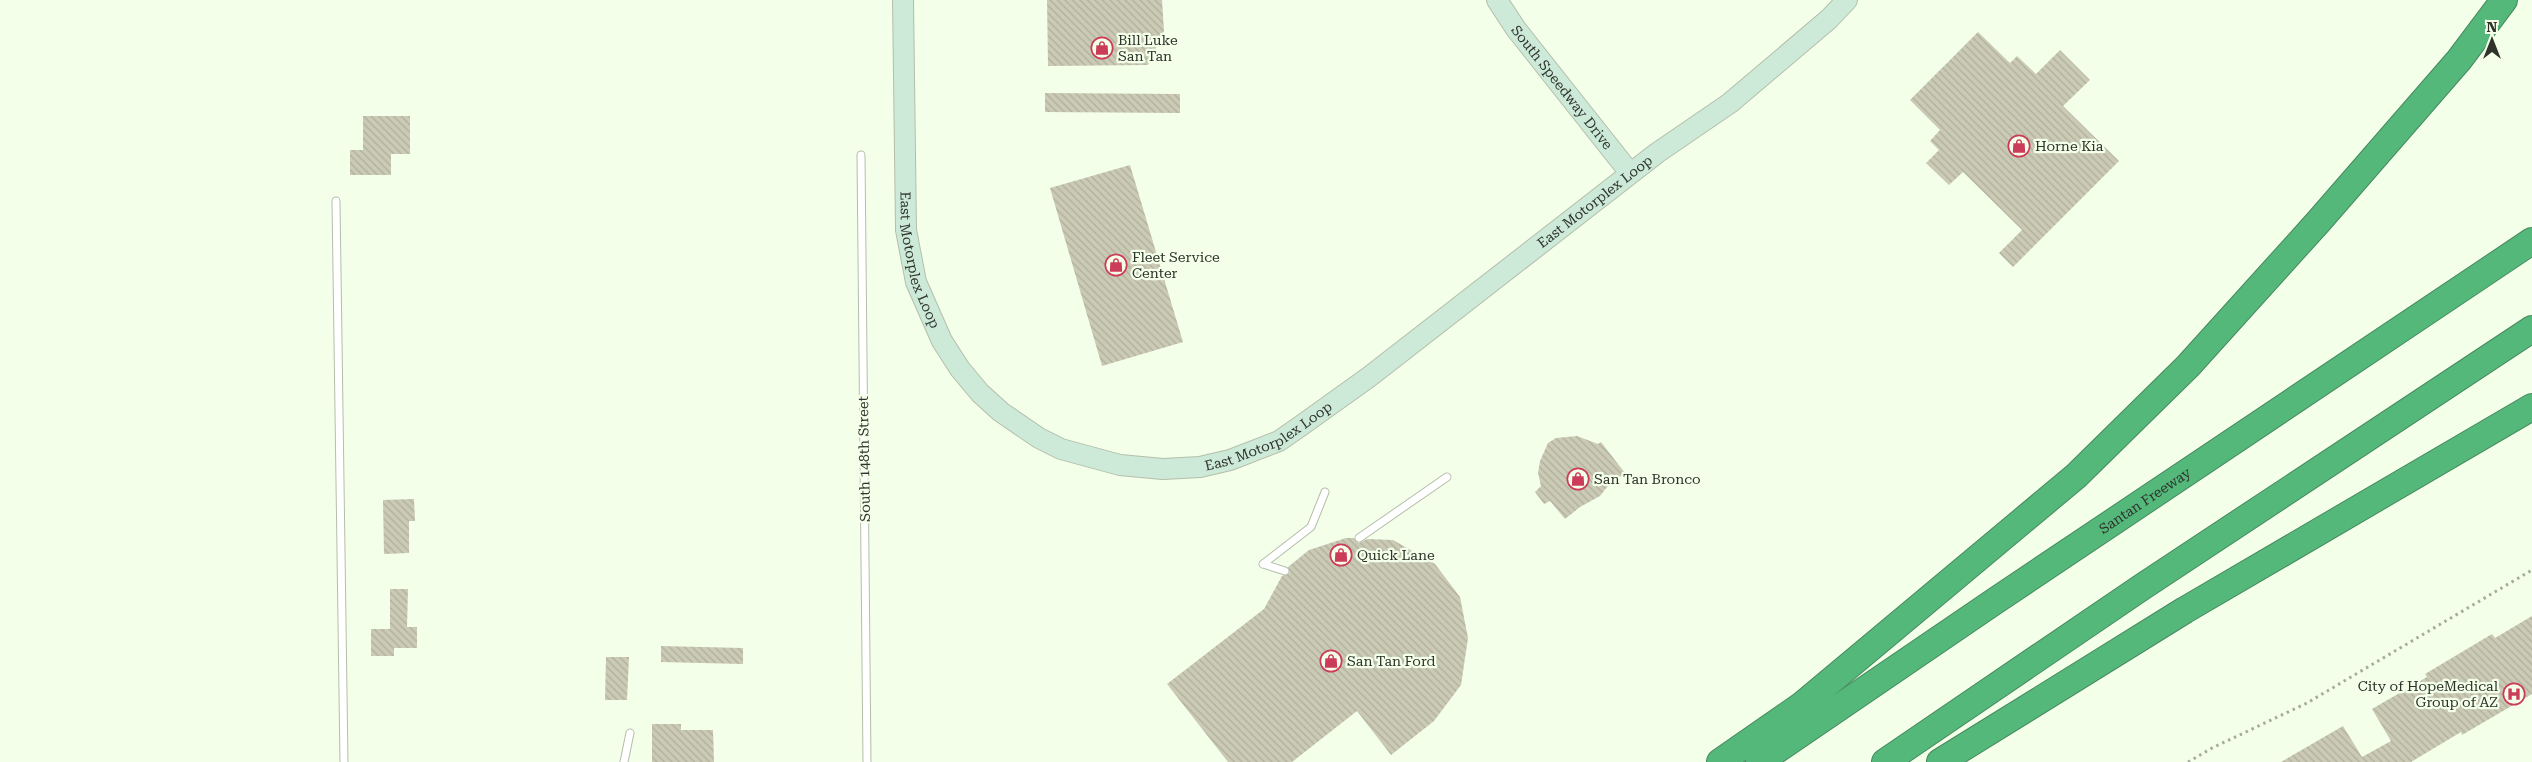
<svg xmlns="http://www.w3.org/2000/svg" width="2532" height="762" font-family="'Roboto Serif',serif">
<defs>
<pattern id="building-back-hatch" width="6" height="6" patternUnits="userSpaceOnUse" patternTransform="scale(1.25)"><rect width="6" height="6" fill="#cacab5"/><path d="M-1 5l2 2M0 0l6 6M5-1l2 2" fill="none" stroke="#aeae9c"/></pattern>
</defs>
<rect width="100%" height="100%" fill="#f4ffea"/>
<!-- building -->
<path fill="url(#building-back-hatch)" d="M 1047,0 L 1162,0 L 1164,31 L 1148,65 L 1048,66 Z
M 1978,32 L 2010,63 L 2017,56 L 2036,74 L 2060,50 L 2090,80 L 2063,106 L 2119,161 L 2013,267 L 1999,253 L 2022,230 L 1963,172 L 1949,185 L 1926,163 L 1939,150 L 1930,141 L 1940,130 L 1910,100 Z
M 1045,93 L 1180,94 L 1180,113 L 1045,112 Z
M 363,116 L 410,116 L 410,154 L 391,154 L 391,175 L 350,175 L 350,150 L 363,150 Z
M 1130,165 L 1183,342 L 1102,366 L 1050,188 Z
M 1577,436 L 1598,444 L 1601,442 L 1625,473 L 1607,487 L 1600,496 L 1580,507 L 1565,519 L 1550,501 L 1544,504 L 1535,492 L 1541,486 L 1538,473 L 1540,461 L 1548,443 L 1556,438 Z
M 414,499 L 415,521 L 409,521 L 409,553 L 384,554 L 383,500 Z
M 1346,538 L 1354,538 L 1359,543 L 1367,539 L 1393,540 L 1435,564 L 1460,597 L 1468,638 L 1461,685 L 1434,721 L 1391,755 L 1357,711 L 1292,762 L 1228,762 L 1167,684 L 1264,609 L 1282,576 L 1290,573 L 1288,567 L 1309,550 Z
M 390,589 L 408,589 L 407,627 L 417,627 L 417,648 L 394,648 L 394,656 L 371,656 L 371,629 L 390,629 Z
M 2532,616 L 2532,694 L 2462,735 L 2461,732 L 2411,762 L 2281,762 L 2343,726 L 2362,757 L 2391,741 L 2372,709 L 2427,677 L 2425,674 L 2492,634 L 2495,638 Z
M 661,646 L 743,648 L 743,664 L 661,662 Z
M 606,657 L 629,657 L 627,700 L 605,700 Z
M 652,724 L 681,724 L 681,730 L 713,730 L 714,762 L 652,762 Z"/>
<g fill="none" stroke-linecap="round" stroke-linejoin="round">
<!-- lane casing -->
<g stroke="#b4beab" stroke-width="9">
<path id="lane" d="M 861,155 L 867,762
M 336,201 L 344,762
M 1359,538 L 1447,477
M 1263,564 L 1311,527 L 1325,492
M 1263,564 L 1285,571
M 624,762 L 630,733"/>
</g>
<!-- secondary casing -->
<g stroke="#b4beab" stroke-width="22">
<g id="secondary">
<path id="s1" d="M 903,0 L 906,230 L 916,282 L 942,341 L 960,369 L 980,393 L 1001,412 L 1039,438 L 1061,449 L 1120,465 L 1163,469 L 1200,467 L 1230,460 L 1279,441 L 1302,425 L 1369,377 L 1657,153 L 1730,103 L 1829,19 L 1847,0"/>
<path id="s2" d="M 1497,0 L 1516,29 L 1630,173"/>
</g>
</g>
<!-- highway casing -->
<g stroke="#47895f" stroke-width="28">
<g id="highway">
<path d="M 1720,762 L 1802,705 L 2076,476 L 2188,366 L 2319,221 L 2459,60 L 2504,0"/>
<path id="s3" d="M 1759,762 L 1995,601 L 2532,241"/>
<path d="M 1885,762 L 2142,587 L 2532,329"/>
<path d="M 1940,762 L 2185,610 L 2532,407"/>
</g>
</g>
<!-- path -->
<path stroke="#a4ac9d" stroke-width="3" stroke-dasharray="2.5 4" stroke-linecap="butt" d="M 2188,762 L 2212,748 L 2307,703 L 2532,570"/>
<!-- lane -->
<use href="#lane" stroke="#fff" stroke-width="7"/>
<!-- secondary -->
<use href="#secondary" stroke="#ccead7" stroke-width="20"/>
<!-- highway -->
<use href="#highway" stroke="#54b87a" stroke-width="26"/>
</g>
<!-- icons -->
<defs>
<g id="shop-ring" transform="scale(1.125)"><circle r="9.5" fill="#f4ffea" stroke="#cb3c5a" stroke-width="1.5"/><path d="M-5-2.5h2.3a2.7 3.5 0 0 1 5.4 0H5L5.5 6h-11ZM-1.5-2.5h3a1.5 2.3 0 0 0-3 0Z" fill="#cb3c5a"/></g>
<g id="hospital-ring" transform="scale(1.125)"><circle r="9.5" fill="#f4ffea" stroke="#cb3c5a" stroke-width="1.5"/><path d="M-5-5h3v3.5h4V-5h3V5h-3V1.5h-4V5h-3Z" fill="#cb3c5a"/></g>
</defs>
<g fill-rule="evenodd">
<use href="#shop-ring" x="1102" y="48"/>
<use href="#shop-ring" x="2019" y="146"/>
<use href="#shop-ring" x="1116" y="265"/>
<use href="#shop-ring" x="1578" y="479"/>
<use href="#shop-ring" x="1341" y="555"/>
<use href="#shop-ring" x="1331" y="661"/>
<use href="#hospital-ring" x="2514" y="694"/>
</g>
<g text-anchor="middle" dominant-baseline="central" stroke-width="4.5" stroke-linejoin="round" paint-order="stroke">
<!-- poi labels -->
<g font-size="14" fill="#2f332c" stroke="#f4ffea" text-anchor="start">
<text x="1118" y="40">Bill Luke<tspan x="1118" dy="16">San Tan</tspan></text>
<text x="2035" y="146">Horne Kia</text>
<text x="1132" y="257">Fleet Service<tspan x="1132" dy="16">Center</tspan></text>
<text x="1594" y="479">San Tan Bronco</text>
<text x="1357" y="555">Quick Lane</text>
<text x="1347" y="661">San Tan Ford</text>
<text x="2498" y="686" text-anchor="end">City of HopeMedical<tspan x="2498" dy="16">Group of AZ</tspan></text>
</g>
<!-- street labels -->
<g font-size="14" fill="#2f332c" stroke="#f4ffea">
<text stroke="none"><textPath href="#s2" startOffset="109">South Speedway Drive</textPath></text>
<text stroke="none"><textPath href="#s1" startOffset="1132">East Motorplex Loop</textPath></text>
<text stroke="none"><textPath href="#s1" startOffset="262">East Motorplex Loop</textPath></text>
<text stroke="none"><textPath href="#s1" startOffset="728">East Motorplex Loop</textPath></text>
<text transform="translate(864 459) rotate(-91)">South 148th Street</text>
<text stroke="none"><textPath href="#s3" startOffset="466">Santan Freeway</textPath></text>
</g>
</g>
<!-- north arrow -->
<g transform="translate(2492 40)" stroke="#f4ffea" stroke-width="4" paint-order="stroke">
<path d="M0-4L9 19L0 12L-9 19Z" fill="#2f332c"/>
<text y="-8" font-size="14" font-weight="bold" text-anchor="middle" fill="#2f332c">N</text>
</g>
</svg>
